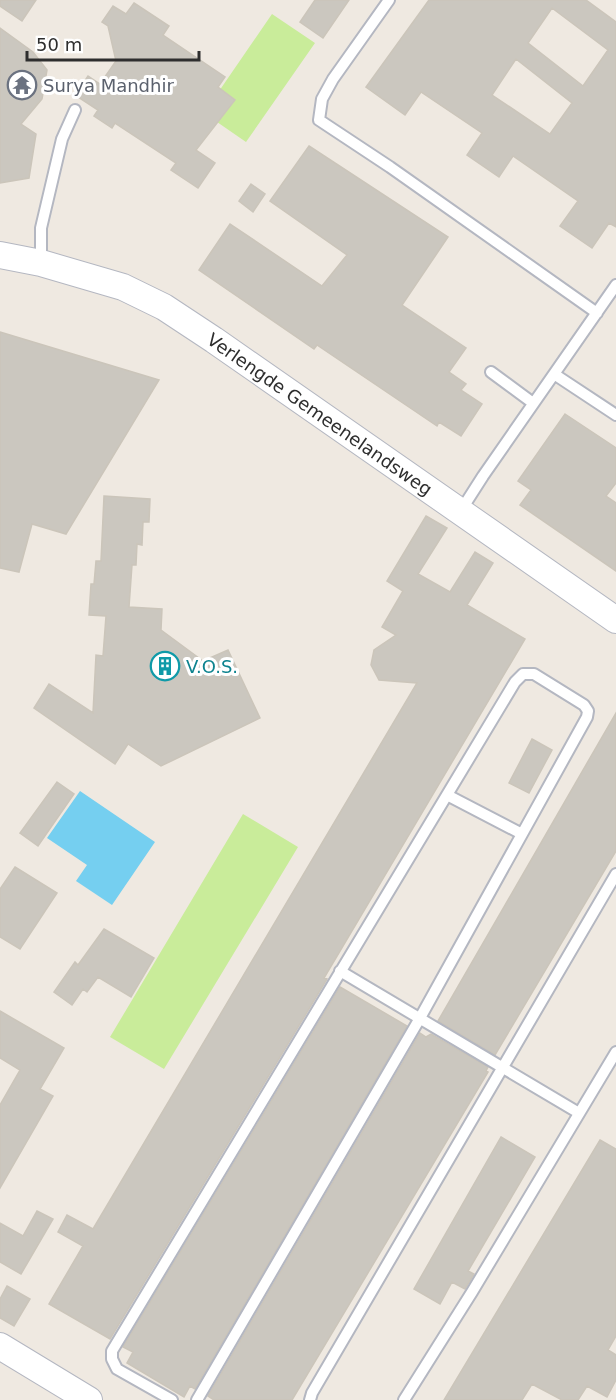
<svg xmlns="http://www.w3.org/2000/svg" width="616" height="1400" font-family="'DejaVu Sans',sans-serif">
<rect width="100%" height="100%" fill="#efe9e1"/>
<!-- pitch -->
<path fill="#c9ec9a" d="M 272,14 L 315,43 L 246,142 L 204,113 Z
M 243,814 L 298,847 L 164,1069 L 110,1037 Z"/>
<!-- water -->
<path fill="#75cff0" d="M 80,791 L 155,842 L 112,905 L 76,881 L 87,865 L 47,838 Z"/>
<!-- building -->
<path fill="#cbc7bf" stroke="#cbc5ba" stroke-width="1.5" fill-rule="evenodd" d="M 0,0 L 36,0 L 22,21 L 0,6 Z
M 315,0 L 349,0 L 323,38 L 300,22 Z
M 429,0 L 586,0 L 616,22 L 616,227 L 609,223 L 592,248 L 560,226 L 578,201 L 513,156 L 499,177 L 467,155 L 482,133 L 421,92 L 405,115 L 366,87 ZM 552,8 L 608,50 L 583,86 L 528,43 ZM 516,59 L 572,103 L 550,134 L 492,95 Z
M 134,3 L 169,26 L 163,35 L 225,77 L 218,87 L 235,100 L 196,150 L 215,163 L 198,188 L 171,170 L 176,163 L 115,123 L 112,128 L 94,116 L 98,110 L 75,95 L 88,76 L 100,84 L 116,61 L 108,26 L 102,22 L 113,6 L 126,14 Z
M 0,28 L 33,52 L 47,70 L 42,99 L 21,124 L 36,134 L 29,178 L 0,183 Z
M 309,146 L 448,237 L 402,305 L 466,348 L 449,372 L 466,384 L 461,390 L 482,404 L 461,436 L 439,422 L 437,426 L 317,345 L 314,349 L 199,270 L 230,224 L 322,286 L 347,255 L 270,201 Z
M 251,184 L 265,194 L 253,212 L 239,201 Z
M 0,332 L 159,380 L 66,534 L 32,524 L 19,572 L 0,568 Z
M 565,414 L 616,448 L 616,483 L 606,496 L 616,503 L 616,571 L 520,505 L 531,490 L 518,481 Z
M 104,496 L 150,499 L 149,522 L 143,522 L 142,545 L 137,544 L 136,565 L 132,565 L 129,607 L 162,609 L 161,630 L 203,661 L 228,650 L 260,718 L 161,766 L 128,744 L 115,764 L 34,708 L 49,684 L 93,713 L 96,655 L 103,656 L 106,616 L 89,615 L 91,584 L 94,584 L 96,561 L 101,561 Z
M 426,516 L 447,528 L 418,574 L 450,592 L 475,552 L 493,563 L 467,605 L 525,639 L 324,978 L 327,979 L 110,1339 L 49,1304 L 83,1246 L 58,1232 L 67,1215 L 93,1229 L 417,683 L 379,680 L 371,665 L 374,650 L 396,635 L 382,627 L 403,591 L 387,581 Z
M 616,713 L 616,851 L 495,1055 L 438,1021 Z
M 532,739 L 552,750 L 529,793 L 509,783 Z
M 57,782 L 74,794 L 38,846 L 20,833 Z
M 15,867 L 57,893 L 20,949 L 0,937 L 0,889 Z
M 104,929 L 154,958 L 131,997 L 98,977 L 87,992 L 83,989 L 72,1005 L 54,992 L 75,962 L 78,965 Z
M 340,987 L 407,1026 L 195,1389 L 190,1386 L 184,1397 L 127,1363 L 133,1352 L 123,1347 Z
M 0,1011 L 64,1048 L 40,1089 L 53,1096 L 0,1188 L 0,1105 L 20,1070 L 0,1058 Z
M 420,1033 L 426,1037 L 431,1034 L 488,1067 L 486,1071 L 488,1072 L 292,1400 L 214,1400 L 208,1396 Z
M 501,1137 L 535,1157 L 468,1271 L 474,1274 L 465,1289 L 452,1282 L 440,1304 L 414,1289 Z
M 600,1140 L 616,1149 L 616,1336 L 608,1350 L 616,1355 L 616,1380 L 607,1397 L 587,1386 L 578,1400 L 562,1400 L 532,1384 L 522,1400 L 444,1400 Z
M 37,1211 L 53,1219 L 21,1274 L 0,1262 L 0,1223 L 23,1236 Z
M 7,1286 L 30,1299 L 14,1326 L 0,1318 L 0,1299 Z"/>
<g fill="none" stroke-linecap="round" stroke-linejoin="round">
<!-- service casing -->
<g stroke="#b4b7c1" stroke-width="14">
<path id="service" d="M 389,0 L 333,79 L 322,99 L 319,120 L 390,167 L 597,313
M 41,262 L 41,228 L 62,139 L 75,110
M 491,372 L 533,403
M 554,374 L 616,415
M 460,512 L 483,476 L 616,285
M 447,795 L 522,834
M 340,971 L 579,1113
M 172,1400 L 117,1369 L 112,1359 L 112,1351 L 515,682 L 523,674 L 534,674 L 584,705 L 588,711 L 587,717 L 420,1018 L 197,1400
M 310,1400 L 312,1393 L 616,874
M 404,1400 L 472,1292 L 616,1052"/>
</g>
<!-- tertiary casing -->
<g stroke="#b4b7c1" stroke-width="28">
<g id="tertiary">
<path id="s1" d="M 0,255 L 41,263 L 123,287 L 164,307 L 214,340 L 616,620"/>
<path d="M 0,1346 L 89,1400"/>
</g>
</g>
<!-- service -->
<use href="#service" stroke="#fff" stroke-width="10"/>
<!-- tertiary -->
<use href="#tertiary" stroke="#fff" stroke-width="26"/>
</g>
<!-- icons -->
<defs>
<g id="temple-ring" transform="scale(1.5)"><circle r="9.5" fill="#fff" stroke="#6b7280" stroke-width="1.5"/><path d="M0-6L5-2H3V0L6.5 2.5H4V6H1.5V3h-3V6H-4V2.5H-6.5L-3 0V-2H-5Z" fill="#6b7280"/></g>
<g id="building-ring" transform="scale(1.5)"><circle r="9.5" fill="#fff" stroke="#0f9aa8" stroke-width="1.5"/><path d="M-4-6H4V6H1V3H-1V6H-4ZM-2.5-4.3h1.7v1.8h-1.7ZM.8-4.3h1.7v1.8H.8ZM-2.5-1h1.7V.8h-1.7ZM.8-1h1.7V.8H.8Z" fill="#0f9aa8"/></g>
</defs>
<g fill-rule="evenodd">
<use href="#temple-ring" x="22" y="85"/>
<use href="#building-ring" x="165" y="666"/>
</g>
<g text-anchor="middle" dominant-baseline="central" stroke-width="6" stroke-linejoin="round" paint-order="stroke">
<!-- worship labels -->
<g font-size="18" fill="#5b616d" stroke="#fff" text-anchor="start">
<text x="43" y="85">Surya Mandhir</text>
</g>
<!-- street labels -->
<g font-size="18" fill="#2e2e2e" stroke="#fff">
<text stroke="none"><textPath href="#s1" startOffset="362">Verlengde Gemeenelandsweg</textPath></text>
</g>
<!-- culture labels -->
<g font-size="18" fill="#0d838f" stroke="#fff" text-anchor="start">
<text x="186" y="666">V.O.S.</text>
</g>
</g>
<!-- scale -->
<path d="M27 51v9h172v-9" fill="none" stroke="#2e2e2e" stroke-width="3"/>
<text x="36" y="51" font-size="18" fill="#2e2e2e" stroke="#ffffff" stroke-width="4.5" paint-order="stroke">50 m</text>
</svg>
